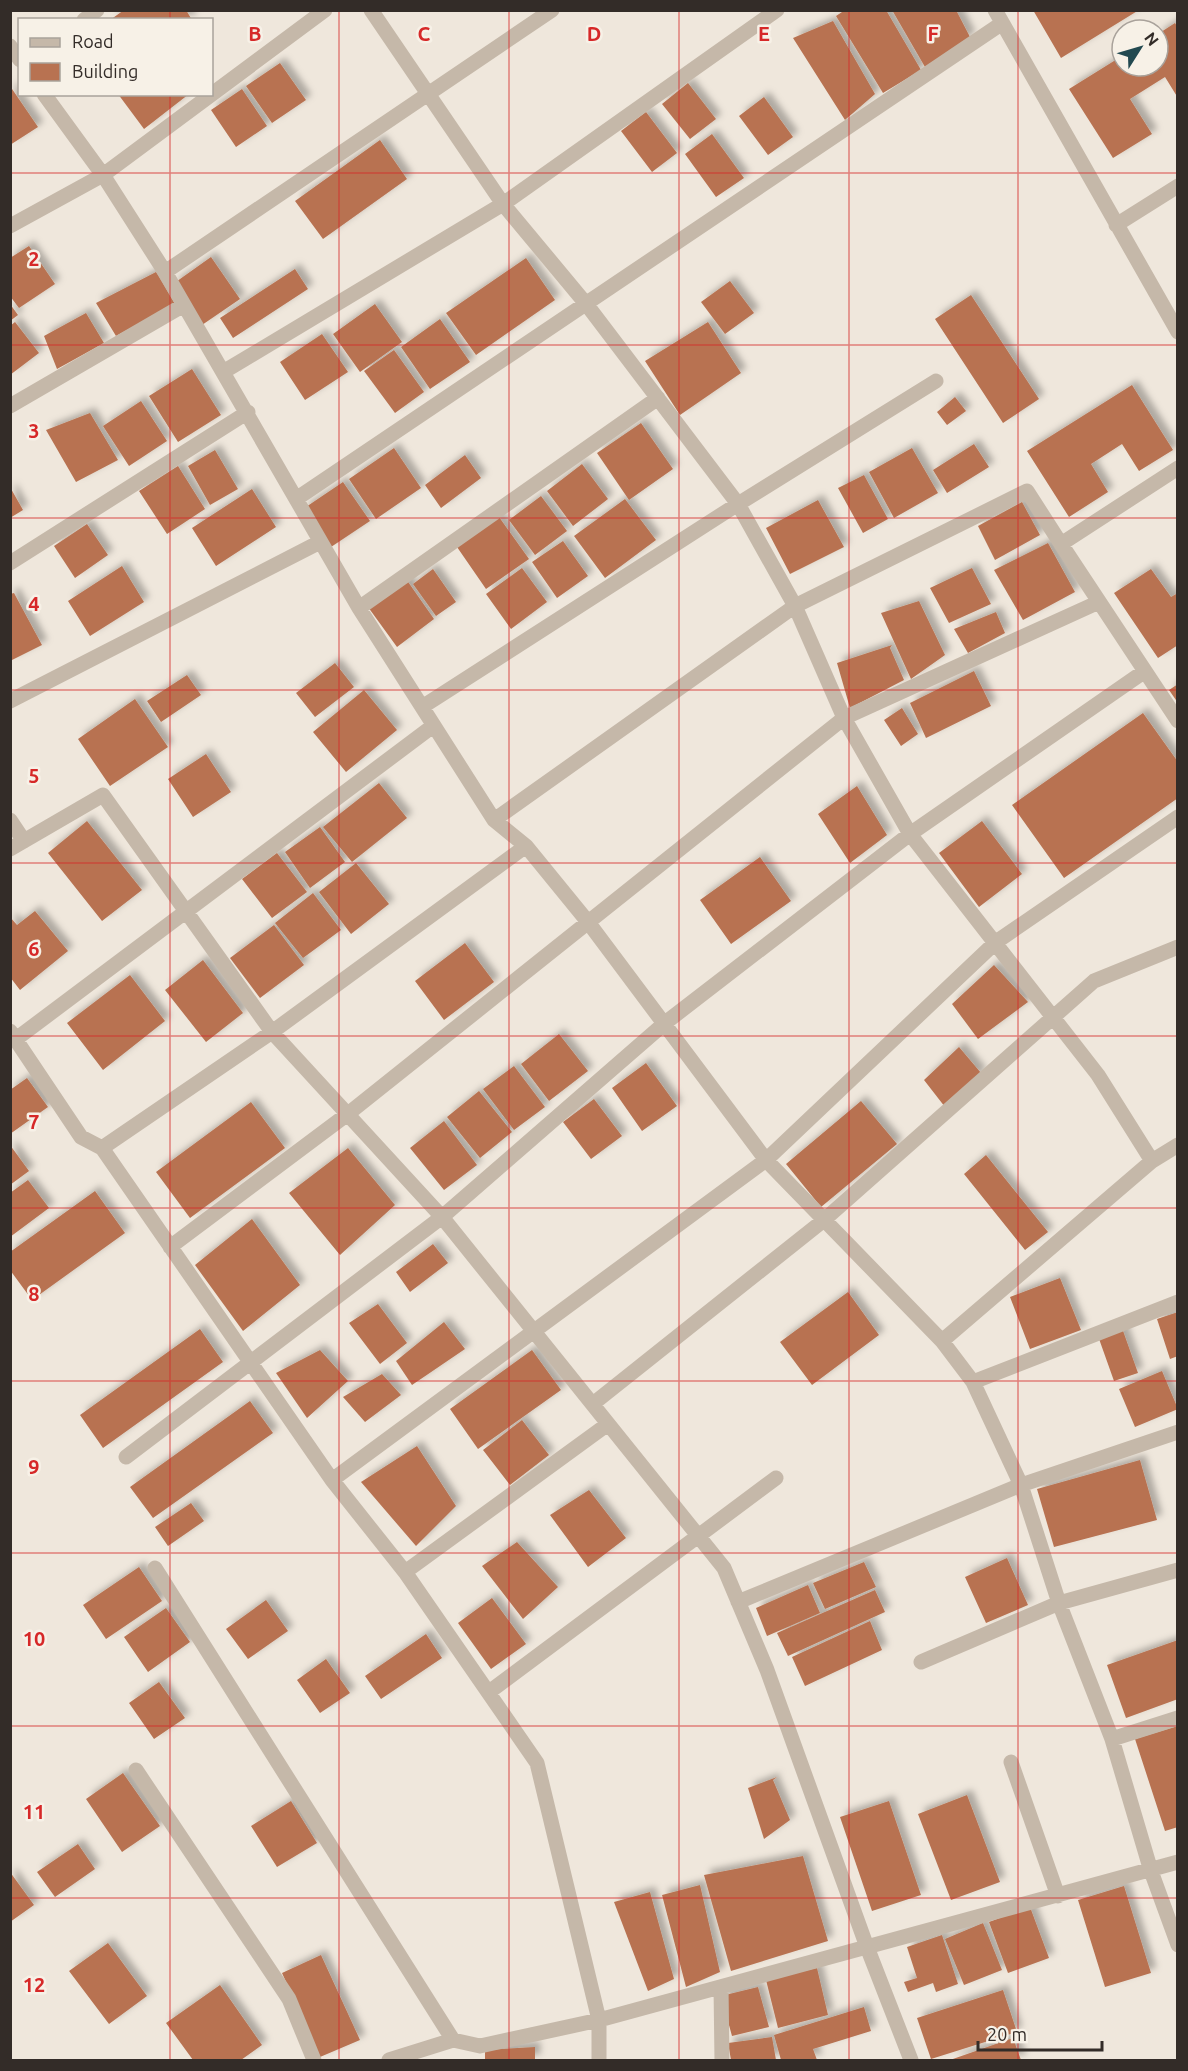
<svg xmlns="http://www.w3.org/2000/svg" width="1188" height="2071" font-family="Ubuntu,sans-serif">
<defs>
<filter id="shadow"><feDropShadow dx="5.5" dy="-5.5" stdDeviation="3" flood-color="#0004"/></filter>
</defs>
<rect width="100%" height="100%" fill="#efe7dc"/>
<!-- building -->
<path fill="#b87251" filter="url(#shadow)" d="M 124,10 L 186,10 L 192,20 L 110,20 Z
M 845,10 L 886,10 L 921,70 L 883,93 L 836,16 Z
M 892,10 L 956,10 L 970,37 L 925,67 Z
M 1033,10 L 1139,10 L 1061,58 Z
M 833,21 L 875,94 L 845,120 L 793,38 Z
M 1175,23 L 1178,28 L 1178,98 L 1165,77 L 1130,99 L 1152,134 L 1113,158 L 1069,89 L 1122,56 L 1122,66 L 1158,66 L 1158,34 Z
M 280,63 L 306,100 L 272,123 L 246,86 Z
M 688,83 L 716,119 L 690,139 L 662,104 Z
M 10,86 L 38,127 L 10,145 Z
M 242,89 L 267,126 L 236,147 L 211,110 Z
M 118,94 L 189,94 L 144,129 Z
M 764,97 L 793,137 L 768,155 L 739,116 Z
M 646,112 L 677,153 L 652,172 L 621,131 Z
M 712,134 L 744,178 L 716,197 L 685,154 Z
M 380,140 L 407,179 L 323,239 L 295,201 Z
M 29,246 L 55,284 L 19,308 L 10,296 L 10,258 Z
M 211,257 L 240,299 L 202,325 L 173,284 Z
M 526,258 L 555,300 L 476,355 L 446,313 Z
M 295,269 L 308,289 L 233,338 L 220,318 Z
M 156,272 L 175,304 L 116,336 L 96,303 Z
M 730,281 L 754,313 L 725,334 L 701,302 Z
M 971,295 L 1039,399 L 1003,423 L 935,319 Z
M 10,304 L 18,315 L 10,321 Z
M 375,304 L 402,342 L 360,372 L 333,334 Z
M 86,313 L 104,343 L 57,369 L 44,336 Z
M 440,319 L 470,362 L 430,389 L 401,347 Z
M 15,322 L 39,353 L 10,375 L 10,326 Z
M 708,322 L 741,373 L 680,415 L 645,361 Z
M 322,334 L 348,372 L 305,400 L 280,362 Z
M 394,350 L 424,392 L 395,413 L 364,371 Z
M 192,369 L 221,415 L 178,442 L 149,396 Z
M 1132,385 L 1173,450 L 1139,471 L 1122,444 L 1091,464 L 1108,492 L 1069,517 L 1027,451 Z
M 955,397 L 966,411 L 947,425 L 937,412 Z
M 141,401 L 167,441 L 129,466 L 103,426 Z
M 90,413 L 118,460 L 76,482 L 46,430 Z
M 641,423 L 673,469 L 629,500 L 597,453 Z
M 974,444 L 989,467 L 947,493 L 933,470 Z
M 394,448 L 421,488 L 376,519 L 349,479 Z
M 912,448 L 938,493 L 894,518 L 869,472 Z
M 215,450 L 238,489 L 210,505 L 188,466 Z
M 465,455 L 481,478 L 441,508 L 425,485 Z
M 582,464 L 608,499 L 573,526 L 547,491 Z
M 178,466 L 205,509 L 167,534 L 139,491 Z
M 864,475 L 888,519 L 863,533 L 838,488 Z
M 343,482 L 370,521 L 331,547 L 303,509 Z
M 10,487 L 23,510 L 10,518 Z
M 252,489 L 276,527 L 216,566 L 192,528 Z
M 541,496 L 567,531 L 535,555 L 509,520 Z
M 625,499 L 656,540 L 605,578 L 574,536 Z
M 818,500 L 844,547 L 790,574 L 766,528 Z
M 1022,502 L 1040,535 L 995,560 L 978,526 Z
M 499,517 L 529,559 L 486,589 L 457,547 Z
M 87,524 L 108,555 L 75,578 L 54,546 Z
M 563,541 L 588,576 L 557,598 L 532,562 Z
M 1048,543 L 1075,592 L 1023,620 L 994,570 Z
M 122,566 L 144,602 L 90,636 L 68,601 Z
M 522,568 L 547,602 L 511,629 L 486,594 Z
M 972,568 L 991,604 L 949,623 L 930,588 Z
M 433,569 L 456,602 L 436,616 L 413,584 Z
M 1151,569 L 1171,597 L 1178,593 L 1178,645 L 1158,658 L 1114,593 Z
M 406,579 L 434,619 L 397,647 L 368,607 Z
M 14,593 L 42,645 L 10,661 L 10,594 Z
M 919,601 L 945,655 L 911,679 L 881,613 Z
M 996,612 L 1005,633 L 968,653 L 954,629 Z
M 892,645 L 890,648 L 904,680 L 850,708 L 837,663 Z
M 335,663 L 354,687 L 315,717 L 296,693 Z
M 974,671 L 991,706 L 926,738 L 910,703 Z
M 187,675 L 201,695 L 161,722 L 147,701 Z
M 1178,684 L 1178,703 L 1169,690 Z
M 364,690 L 397,730 L 346,772 L 313,732 Z
M 135,699 L 168,747 L 110,786 L 78,739 Z
M 902,708 L 918,734 L 901,746 L 884,720 Z
M 1143,713 L 1178,762 L 1178,798 L 1064,878 L 1012,805 Z
M 206,754 L 231,792 L 193,817 L 168,779 Z
M 379,783 L 407,818 L 352,862 L 323,827 Z
M 857,786 L 887,835 L 850,863 L 818,814 Z
M 87,821 L 142,890 L 102,921 L 48,853 Z
M 982,821 L 1022,874 L 979,907 L 939,853 Z
M 320,827 L 345,862 L 310,888 L 285,852 Z
M 277,853 L 307,892 L 272,918 L 242,879 Z
M 760,857 L 791,901 L 731,944 L 700,900 Z
M 356,863 L 389,904 L 351,934 L 319,892 Z
M 313,893 L 341,930 L 303,958 L 275,923 Z
M 35,911 L 68,951 L 20,990 L 10,977 L 10,917 L 17,925 Z
M 274,925 L 304,965 L 260,998 L 230,958 Z
M 465,943 L 494,982 L 444,1020 L 415,981 Z
M 203,960 L 243,1013 L 206,1042 L 165,990 Z
M 994,965 L 1028,1002 L 978,1039 L 952,1004 Z
M 130,975 L 165,1021 L 103,1070 L 67,1023 Z
M 559,1034 L 588,1071 L 549,1101 L 521,1064 Z
M 959,1047 L 981,1073 L 945,1107 L 924,1080 Z
M 646,1063 L 677,1106 L 642,1131 L 612,1088 Z
M 514,1066 L 545,1107 L 514,1130 L 483,1089 Z
M 27,1078 L 48,1107 L 10,1134 L 10,1090 Z
M 479,1091 L 512,1132 L 480,1158 L 447,1117 Z
M 594,1099 L 622,1136 L 591,1159 L 563,1122 Z
M 861,1101 L 897,1144 L 821,1207 L 786,1164 Z
M 251,1102 L 285,1148 L 190,1218 L 156,1172 Z
M 444,1121 L 477,1165 L 444,1190 L 410,1148 Z
M 10,1145 L 29,1171 L 10,1185 Z
M 348,1148 L 395,1205 L 340,1255 L 289,1193 Z
M 986,1155 L 1048,1232 L 1025,1250 L 964,1174 Z
M 28,1180 L 49,1208 L 10,1237 L 10,1193 Z
M 95,1191 L 125,1233 L 32,1300 L 10,1270 L 10,1252 Z
M 252,1219 L 300,1285 L 243,1331 L 195,1265 Z
M 433,1244 L 448,1263 L 410,1292 L 396,1272 Z
M 1060,1278 L 1081,1330 L 1030,1349 L 1010,1297 Z
M 848,1292 L 879,1335 L 812,1385 L 780,1342 Z
M 378,1304 L 407,1343 L 380,1364 L 349,1323 Z
M 1178,1312 L 1178,1356 L 1170,1359 L 1157,1319 Z
M 444,1322 L 465,1349 L 412,1385 L 396,1361 Z
M 1122,1328 L 1138,1373 L 1114,1381 L 1098,1336 Z
M 200,1329 L 223,1362 L 103,1448 L 80,1415 Z
M 320,1350 L 348,1381 L 307,1418 L 276,1373 Z
M 532,1350 L 561,1390 L 478,1449 L 450,1409 Z
M 1162,1371 L 1178,1409 L 1135,1427 L 1119,1389 Z
M 382,1374 L 401,1395 L 365,1422 L 343,1397 Z
M 250,1401 L 273,1433 L 153,1518 L 130,1487 Z
M 522,1420 L 549,1455 L 510,1485 L 483,1450 Z
M 417,1446 L 456,1506 L 416,1546 L 361,1482 Z
M 1140,1460 L 1157,1520 L 1054,1547 L 1037,1489 Z
M 589,1490 L 626,1538 L 588,1567 L 550,1515 Z
M 191,1503 L 204,1521 L 168,1546 L 155,1527 Z
M 517,1542 L 558,1587 L 523,1619 L 482,1566 Z
M 1007,1558 L 1028,1605 L 986,1623 L 965,1577 Z
M 864,1562 L 876,1587 L 825,1609 L 813,1583 Z
M 139,1567 L 162,1601 L 106,1639 L 83,1605 Z
M 808,1585 L 820,1613 L 767,1636 L 756,1608 Z
M 875,1590 L 885,1612 L 788,1656 L 777,1633 Z
M 492,1598 L 526,1644 L 491,1669 L 458,1623 Z
M 266,1600 L 288,1631 L 248,1659 L 226,1629 Z
M 166,1608 L 190,1642 L 148,1672 L 124,1637 Z
M 870,1621 L 882,1650 L 805,1686 L 792,1657 Z
M 426,1634 L 442,1658 L 381,1699 L 365,1676 Z
M 1178,1640 L 1178,1699 L 1126,1718 L 1107,1665 Z
M 326,1659 L 350,1693 L 320,1713 L 297,1680 Z
M 159,1682 L 185,1718 L 154,1739 L 129,1703 Z
M 1178,1726 L 1178,1827 L 1165,1831 L 1135,1739 Z
M 123,1773 L 160,1826 L 122,1852 L 86,1799 Z
M 777,1777 L 773,1780 L 790,1820 L 764,1839 L 748,1788 Z
M 967,1795 L 1000,1882 L 951,1900 L 918,1814 Z
M 291,1801 L 317,1843 L 277,1867 L 251,1826 Z
M 889,1801 L 921,1895 L 872,1911 L 840,1817 Z
M 78,1844 L 95,1869 L 55,1897 L 37,1872 Z
M 803,1856 L 828,1941 L 731,1971 L 704,1875 Z
M 10,1872 L 34,1905 L 10,1922 Z
M 700,1885 L 720,1972 L 686,1987 L 662,1895 Z
M 1124,1886 L 1151,1973 L 1105,1987 L 1078,1900 Z
M 650,1892 L 674,1979 L 648,1991 L 614,1902 Z
M 1030,1907 L 1049,1958 L 1008,1973 L 989,1922 Z
M 983,1923 L 1002,1970 L 964,1985 L 945,1939 Z
M 942,1935 L 958,1984 L 936,1992 L 933,1983 L 908,1992 L 904,1982 L 917,1978 L 907,1947 Z
M 108,1943 L 147,1996 L 109,2024 L 69,1971 Z
M 321,1955 L 360,2040 L 320,2057 L 282,1973 Z
M 817,1968 L 828,2015 L 778,2028 L 766,1980 Z
M 220,1985 L 262,2045 L 241,2060 L 193,2060 L 166,2023 Z
M 758,1987 L 769,2027 L 732,2036 L 721,1996 Z
M 1003,1990 L 1017,2032 L 931,2059 L 917,2018 Z
M 864,2007 L 871,2031 L 813,2049 L 817,2060 L 781,2060 L 774,2035 Z
M 772,2037 L 776,2060 L 731,2060 L 728,2043 Z
M 1013,2038 L 1021,2060 L 950,2060 Z
M 535,2047 L 535,2060 L 485,2060 L 485,2050 Z"/>
<g fill="none" stroke-linecap="round" stroke-linejoin="round">
<!-- minor -->
<path stroke="#c5b8a9" stroke-width="15" d="M 371,10 L 503,204 L 587,305 L 738,504 L 795,606 L 844,718 L 910,834 L 1098,1075 L 1152,1161
M 995,10 L 1178,332
M 84,20 L 97,10
M 10,46 L 20,60
M 44,94 L 103,175 L 165,272 L 359,608 L 494,820 L 526,846 L 588,922 L 766,1160 L 942,1341 L 973,1382 L 1021,1485 L 1059,1603 L 1112,1739 L 1151,1871 L 1178,1945
M 1116,225 L 1178,186
M 10,226 L 103,175 L 325,10
M 165,272 L 552,10
M 223,372 L 503,204 L 777,10
M 10,406 L 184,305
M 296,499 L 1001,24
M 1061,544 L 1178,721
M 10,563 L 248,412
M 359,608 L 658,398
M 10,701 L 320,542
M 422,707 L 738,504 L 936,381
M 10,820 L 24,841
M 494,820 L 795,606 L 1027,491 L 1061,544 L 1178,468
M 10,849 L 103,795 L 272,1032 L 442,1217 L 724,1568 L 767,1670 L 867,1947 L 911,2060
M 10,1031 L 81,1137 L 102,1148 L 332,1480 L 405,1572 L 537,1763 L 599,2020 L 599,2060
M 16,1039 L 433,726
M 102,1148 L 272,1032 L 526,846
M 170,1247 L 349,1113 L 844,718 L 1099,602
M 942,1341 L 1152,1161 L 1178,1145
M 973,1382 L 1178,1302
M 594,1403 L 824,1220 L 1094,981 L 1178,947
M 126,1457 L 442,1217 L 665,1023 L 910,834 L 1145,671
M 332,1480 L 766,1160 L 996,942 L 1178,817
M 155,1568 L 453,2040
M 405,1572 L 608,1424
M 738,1602 L 1021,1485 L 1178,1432
M 921,1662 L 1059,1603 L 1178,1570
M 489,1692 L 776,1478
M 1112,1739 L 1178,1718
M 1011,1762 L 1058,1896
M 136,1770 L 289,1999 L 314,2060
M 721,1987 L 722,2060
M 389,2060 L 453,2040 L 480,2046 L 599,2020 L 1178,1862"/>
</g>
<!-- grid -->
<path fill="none" stroke="#d62828" stroke-width="1.5" stroke-opacity="0.55" d="M 170,10 L 170,20M 339,10 L 339,2060M 509,10 L 509,2060M 679,10 L 679,2060M 849,10 L 849,2060M 1018,10 L 1018,2060M 170,94 L 170,2060M 10,173 L 1178,173M 10,345 L 1178,345M 10,518 L 1178,518M 10,690 L 1178,690M 10,863 L 1178,863M 10,1036 L 1178,1036M 10,1208 L 1178,1208M 10,1381 L 1178,1381M 10,1553 L 1178,1553M 10,1726 L 1178,1726M 10,1898 L 1178,1898"/>
<g font-size="20" text-anchor="middle" font-weight="bold" fill="#d62828" stroke="#f7f1e7" stroke-width="5" stroke-linejoin="round" paint-order="stroke">
<text x="255" y="41">B</text>
<text x="424" y="41">C</text>
<text x="594" y="41">D</text>
<text x="764" y="41">E</text>
<text x="933" y="41">F</text>
<text x="34" y="266">2</text>
<text x="34" y="438">3</text>
<text x="34" y="611">4</text>
<text x="34" y="783">5</text>
<text x="34" y="956">6</text>
<text x="34" y="1129">7</text>
<text x="34" y="1301">8</text>
<text x="34" y="1474">9</text>
<text x="34" y="1646">10</text>
<text x="34" y="1819">11</text>
<text x="34" y="1992">12</text>
</g>
<!-- border -->
<rect width="1188" height="2071" fill="none" stroke="#332c28" stroke-width="24"/>
<!-- legend -->
<rect x="18" y="18" width="195" height="78" fill="#f7f1e7" stroke="#a9a29b" stroke-width="1.5"/>
<rect x="30" y="38" width="30" height="9" fill="#c5b8a9" stroke="#a9a29b" stroke-width="1.5"/>
<text x="72" y="48" font-size="18" fill="#332c28">Road</text>
<rect x="30" y="63" width="30" height="18" fill="#b87251" stroke="#a9a29b" stroke-width="1.5"/>
<text x="72" y="78" font-size="18" fill="#332c28">Building</text>
<!-- north arrow -->
<g transform="translate(1140 48) rotate(53)"><circle r="28" fill="#f7f1e7" stroke="#a9a29b" stroke-width="1.5"/>
<path d="M0-4.5L10 22L0 15L-10 22Z" fill="#224950"/>
<text y="-9" font-size="16" font-weight="bold" text-anchor="middle" fill="#332c28">N</text>
</g>
<!-- scale -->
<path d="M978 2041v9h124v-9" fill="none" stroke="#332c28" stroke-width="3"/>
<text x="987" y="2041" font-size="18" fill="#332c28" stroke="#f7f1e7" stroke-width="4.5" paint-order="stroke">20 m</text>
</svg>
